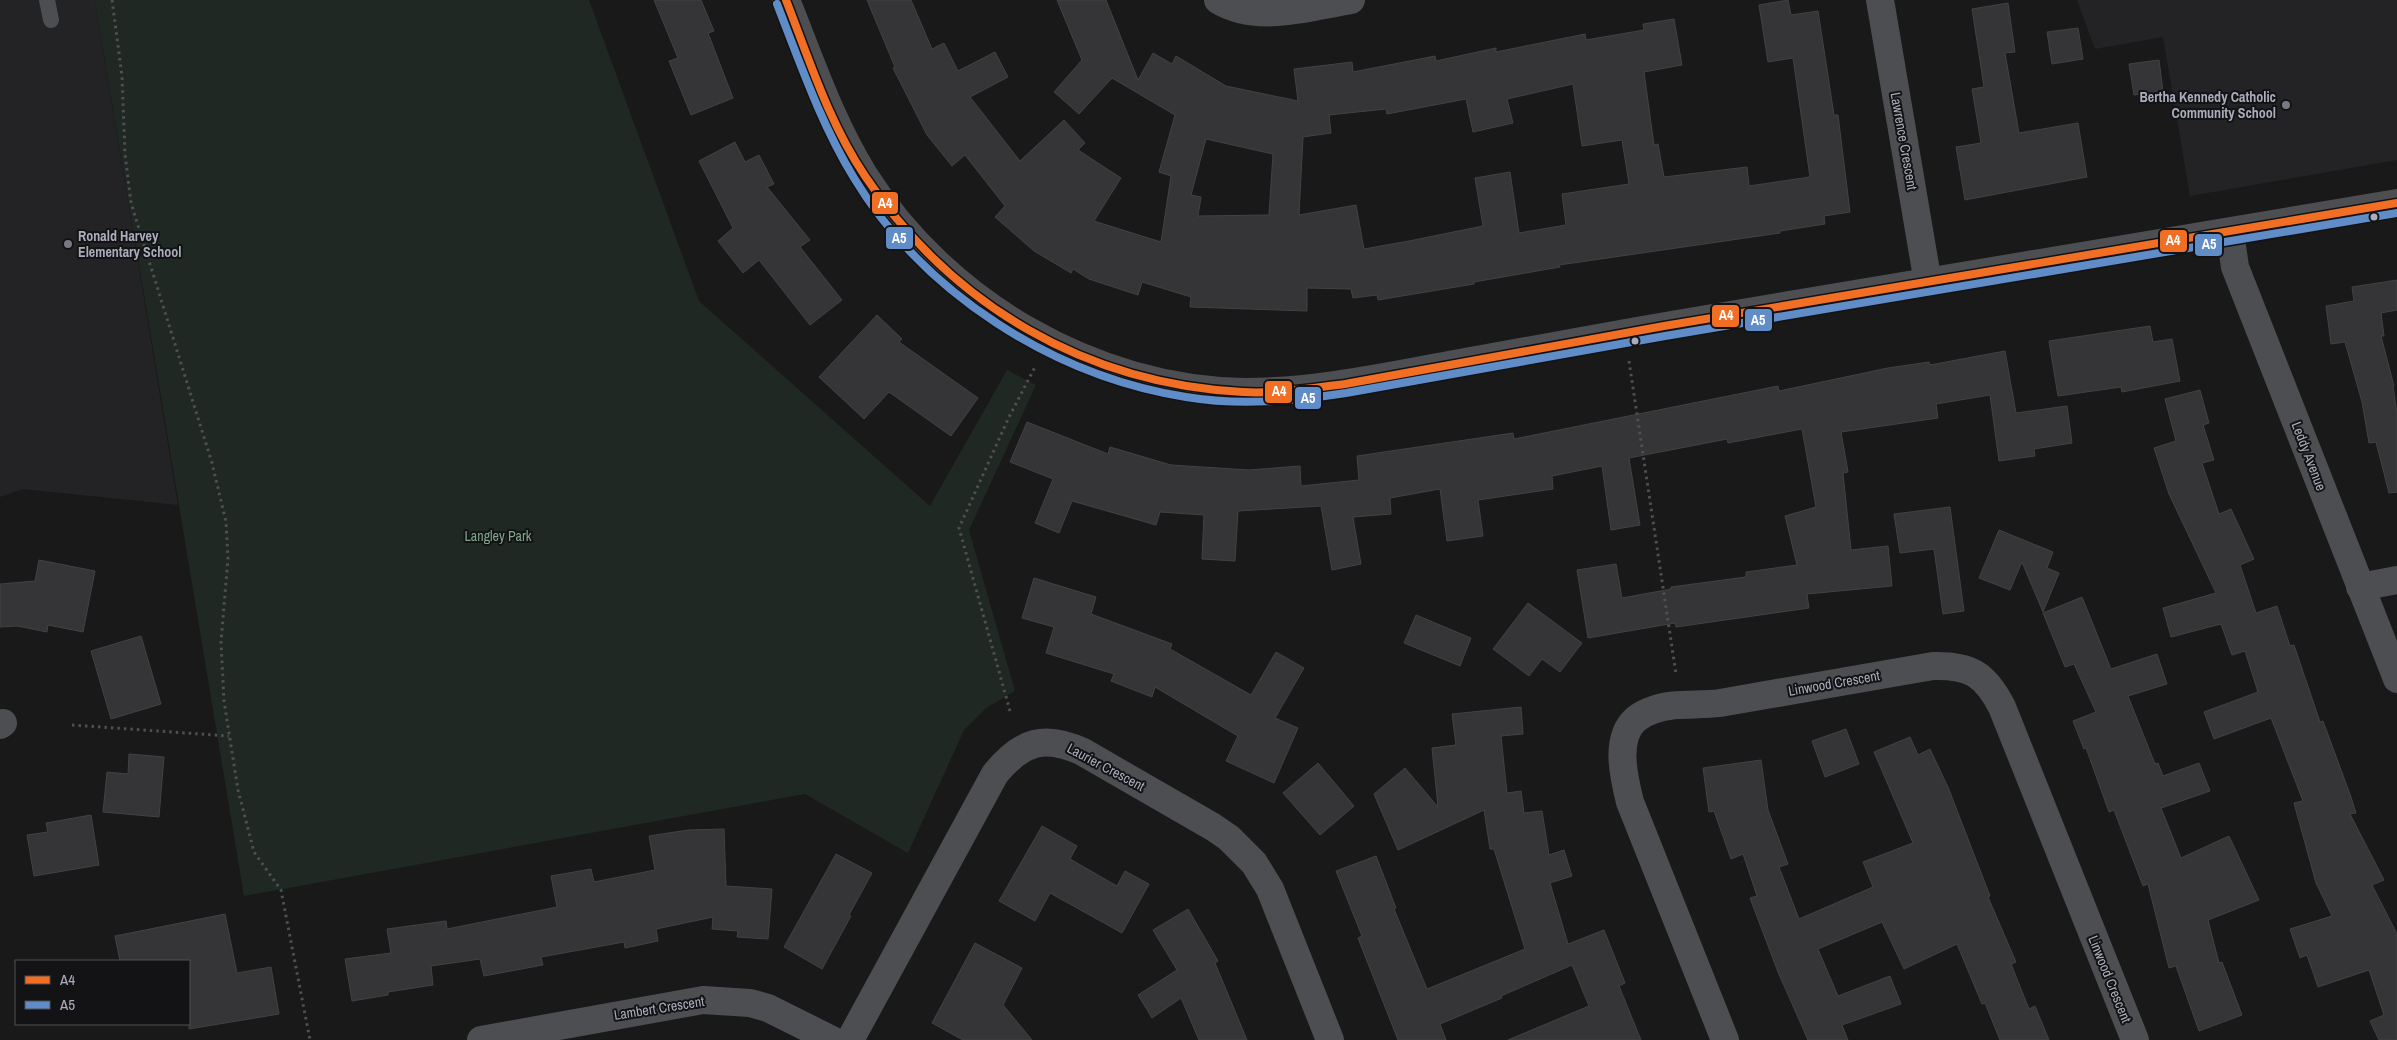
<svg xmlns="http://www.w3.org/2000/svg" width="2397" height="1040" font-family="'Archivo Narrow',sans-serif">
<rect width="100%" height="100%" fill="#191919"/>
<!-- built -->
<path fill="#232325" d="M 0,0 L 95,0 L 178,505 L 23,489 L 0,497 Z
M 2077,0 L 2397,0 L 2397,160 L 2190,196 L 2163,37 L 2095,49 Z"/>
<!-- green -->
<path fill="#202823" d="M 95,0 L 589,0 L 699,301 L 930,506 L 1007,370 L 1036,385 L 969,530 L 1015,691 L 986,708 L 964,730 L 908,853 L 805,794 L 244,896 Z"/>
<!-- building -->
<path fill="#353537" stroke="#414245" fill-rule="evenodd" d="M 654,0 L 701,0 L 714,31 L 708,33 L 733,98 L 691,115 L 669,61 L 678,58 Z
M 867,0 L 911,0 L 932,49 L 944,43 L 958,71 L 995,52 L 1008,77 L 970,97 L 1020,161 L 1064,120 L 1085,143 L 1078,150 L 1121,178 L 1094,221 L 1161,242 L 1171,176 L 1159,172 L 1175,115 L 1112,78 L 1079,114 L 1054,92 L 1082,60 L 1057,0 L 1106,0 L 1138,80 L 1153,53 L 1172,64 L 1176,56 L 1226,86 L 1298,101 L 1294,69 L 1352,62 L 1353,72 L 1435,56 L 1436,61 L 1496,48 L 1496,52 L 1585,34 L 1586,40 L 1644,30 L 1643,24 L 1674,19 L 1682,65 L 1644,72 L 1654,145 L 1658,144 L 1664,177 L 1747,167 L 1749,186 L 1810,177 L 1793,58 L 1768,62 L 1759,5 L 1788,0 L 1791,15 L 1818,11 L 1834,115 L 1838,115 L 1850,212 L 1824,216 L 1825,224 L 1780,231 L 1780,233 L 1559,265 L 1560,267 L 1474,282 L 1474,284 L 1378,300 L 1377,295 L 1353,298 L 1351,289 L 1307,288 L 1307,311 L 1190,307 L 1191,297 L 1142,282 L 1138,295 L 1089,279 L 1073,269 L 1071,273 L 1034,251 L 995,217 L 1005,206 L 965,155 L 952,166 L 927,135 L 893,68 L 895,67 ZM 1573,84 L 1582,146 L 1622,140 L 1629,184 L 1562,194 L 1566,225 L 1519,233 L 1510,172 L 1475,178 L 1483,226 L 1409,241 L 1364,249 L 1356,205 L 1299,215 L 1303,137 L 1331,133 L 1329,115 L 1386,109 L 1387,114 L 1466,99 L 1473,132 L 1513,123 L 1507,99 ZM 1206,139 L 1273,154 L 1269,215 L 1198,216 L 1201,197 L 1191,195 Z
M 2008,3 L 2015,52 L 2005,53 L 2019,133 L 2078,123 L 2087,177 L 1965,200 L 1956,147 L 1981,143 L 1972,89 L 1984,87 L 1972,9 Z
M 2078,28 L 2083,59 L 2052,64 L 2047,32 Z
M 2159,60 L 2163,91 L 2134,95 L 2129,64 Z
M 735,142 L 745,162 L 759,155 L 774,184 L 767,187 L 810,240 L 800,247 L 842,300 L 810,325 L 759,260 L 743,273 L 718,241 L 733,228 L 699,161 Z
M 2397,280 L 2397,310 L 2381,313 L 2384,336 L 2381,336 L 2394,386 L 2393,386 L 2397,413 L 2397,492 L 2389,493 L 2376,442 L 2369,443 L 2362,402 L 2345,342 L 2331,344 L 2326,306 L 2354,301 L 2352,287 Z
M 877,315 L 902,339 L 899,342 L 978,398 L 951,436 L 889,392 L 864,419 L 819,377 Z
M 2150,326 L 2153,342 L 2172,339 L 2180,381 L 2122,392 L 2121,387 L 2058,396 L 2049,341 Z
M 2005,351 L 2016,413 L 2067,406 L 2072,443 L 2034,449 L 2035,456 L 1999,461 L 1990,395 L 1936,404 L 1938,418 L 1841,432 L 1848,472 L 1843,473 L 1851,550 L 1888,546 L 1892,586 L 1807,594 L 1809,608 L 1676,627 L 1675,623 L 1588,638 L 1577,570 L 1616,564 L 1622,598 L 1671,589 L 1671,587 L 1746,577 L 1746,572 L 1797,565 L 1785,516 L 1816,507 L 1802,429 L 1728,443 L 1727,439 L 1629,458 L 1640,525 L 1611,530 L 1602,466 L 1552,476 L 1553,489 L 1478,500 L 1483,536 L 1447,541 L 1440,489 L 1390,498 L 1391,514 L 1353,517 L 1361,564 L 1332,570 L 1321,506 L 1238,511 L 1235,561 L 1202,559 L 1204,515 L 1160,512 L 1156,525 L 1072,501 L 1059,533 L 1035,523 L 1053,479 L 1010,462 L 1027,422 L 1108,454 L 1110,447 L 1171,465 L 1249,470 L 1300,466 L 1301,486 L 1359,480 L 1357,456 L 1513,433 L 1514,439 L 1778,386 L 1779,391 L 1888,368 L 1929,362 L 1930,365 Z
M 2200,390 L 2209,423 L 2203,425 L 2214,460 L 2202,463 L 2219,514 L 2231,509 L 2254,559 L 2240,565 L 2256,613 L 2277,606 L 2290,646 L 2294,645 L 2320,722 L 2323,721 L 2351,797 L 2356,813 L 2350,814 L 2384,880 L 2372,885 L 2397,934 L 2397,1040 L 2379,1040 L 2370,1021 L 2384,1015 L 2369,970 L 2318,987 L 2307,955 L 2300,958 L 2290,929 L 2332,916 L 2316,883 L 2294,803 L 2303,801 L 2271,718 L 2214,739 L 2204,712 L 2258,692 L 2245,651 L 2232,655 L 2221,624 L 2171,637 L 2163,608 L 2216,593 L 2169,494 L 2154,448 L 2176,441 L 2165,399 Z
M 1950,507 L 1964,611 L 1943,614 L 1934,549 L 1900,553 L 1894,514 Z
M 1999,530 L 2053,552 L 2047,568 L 2059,573 L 2043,612 L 2022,562 L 2010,590 L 1979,578 Z
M 39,560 L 95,571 L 83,632 L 48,625 L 47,632 L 17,626 L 0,627 L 0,584 L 35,581 Z
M 1034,578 L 1096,597 L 1091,614 L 1172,644 L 1170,649 L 1251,695 L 1276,652 L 1304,668 L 1275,718 L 1298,728 L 1274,783 L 1226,761 L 1238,736 L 1155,687 L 1152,697 L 1111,681 L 1114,674 L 1046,653 L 1054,627 L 1022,618 Z
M 2082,597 L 2111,669 L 2157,654 L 2167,684 L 2128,696 L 2155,764 L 2158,763 L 2163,776 L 2199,763 L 2210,791 L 2161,808 L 2181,858 L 2229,836 L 2259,900 L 2208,920 L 2219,963 L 2222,962 L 2242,1015 L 2199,1031 L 2176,966 L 2169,968 L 2148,884 L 2143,886 L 2114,810 L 2109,812 L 2086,748 L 2084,749 L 2073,721 L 2096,712 L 2074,664 L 2065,667 L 2043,613 Z
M 1528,603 L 1582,643 L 1560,672 L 1542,659 L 1529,676 L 1493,649 Z
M 1416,615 L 1471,638 L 1460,666 L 1404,643 Z
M 141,636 L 161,704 L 111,719 L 91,651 Z
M 1521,707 L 1523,734 L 1501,736 L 1507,793 L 1521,791 L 1524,813 L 1542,811 L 1549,855 L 1564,850 L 1572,876 L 1550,883 L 1568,944 L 1604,930 L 1625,983 L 1619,986 L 1641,1040 L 1508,1040 L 1589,1006 L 1572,965 L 1501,996 L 1502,998 L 1440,1024 L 1446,1040 L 1398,1040 L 1358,938 L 1362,936 L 1336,871 L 1376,856 L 1396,908 L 1394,909 L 1427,989 L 1525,949 L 1494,849 L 1490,849 L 1484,810 L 1398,850 L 1374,794 L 1405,768 L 1438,807 L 1432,748 L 1456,745 L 1452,714 Z
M 1846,729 L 1859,764 L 1825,777 L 1812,741 Z
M 1910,737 L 1918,755 L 1930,749 L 1948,787 L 1990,896 L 1988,897 L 2016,962 L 2011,964 L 2029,1009 L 2035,1006 L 2049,1040 L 2000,1040 L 1985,1003 L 1982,1004 L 1957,944 L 1904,969 L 1882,922 L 1818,949 L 1838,996 L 1890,976 L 1901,1004 L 1842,1025 L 1848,1040 L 1808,1040 L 1778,972 L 1750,898 L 1757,896 L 1743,854 L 1731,859 L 1714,811 L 1709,812 L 1703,768 L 1761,760 L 1768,810 L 1788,864 L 1779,867 L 1799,919 L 1873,887 L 1863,862 L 1913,843 L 1874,752 Z
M 129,754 L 164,757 L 159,817 L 103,812 L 107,772 L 128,774 Z
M 1318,763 L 1354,806 L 1320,835 L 1283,793 Z
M 91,815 L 99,865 L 34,876 L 27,835 L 48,832 L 46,823 Z
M 1042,826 L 1077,846 L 1070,859 L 1117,886 L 1125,871 L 1149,884 L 1122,933 L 1050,893 L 1035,921 L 999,901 Z
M 724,829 L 726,886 L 772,889 L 768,939 L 737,937 L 738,931 L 712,929 L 713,917 L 656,929 L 658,941 L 625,948 L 624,942 L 541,957 L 543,965 L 484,976 L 480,959 L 431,966 L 433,985 L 388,992 L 388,995 L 352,1001 L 345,959 L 391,953 L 387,929 L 446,921 L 447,929 L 557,907 L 551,876 L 591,869 L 594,882 L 655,870 L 649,836 L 688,830 Z
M 836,854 L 872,873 L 849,915 L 851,916 L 822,969 L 784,947 Z
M 1188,909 L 1218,961 L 1215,963 L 1247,1040 L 1199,1040 L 1181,998 L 1152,1018 L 1138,995 L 1177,970 L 1153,930 Z
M 225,914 L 237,973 L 271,967 L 279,1014 L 189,1029 L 189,961 L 120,961 L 115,936 Z
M 975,943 L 1022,968 L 1003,1005 L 1032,1040 L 963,1040 L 932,1023 Z"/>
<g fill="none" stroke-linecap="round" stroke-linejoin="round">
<!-- path -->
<path stroke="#4f4f54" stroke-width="3" stroke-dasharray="2.5 4" stroke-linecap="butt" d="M 112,0 L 122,76 L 125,154 L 131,203 L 212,463 L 226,522 L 228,558 L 221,642 L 224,701 L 238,790 L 254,852 L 281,890 L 310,1040
M 1629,361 L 1676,674
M 1010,711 L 959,528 L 1009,417 L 1035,367
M 72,725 L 229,736"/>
<!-- service -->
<path stroke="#4d4e52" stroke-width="16" d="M 47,0 L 51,20"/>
<!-- minor -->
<path stroke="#4d4e52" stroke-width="28" d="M 1218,0 C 1257,24 1310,7 1351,0
M 1880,0 L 1928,283
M 2360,587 L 2397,580
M 0,725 L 3,723
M 481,1040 L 703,1000 L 750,1003 L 768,1008 L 832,1040
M 850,1040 L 995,774 C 1022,741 1045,734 1083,752 L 1213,827 L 1229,838 L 1254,863 L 1270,889 L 1330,1040
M 1725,1040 L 1630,802 C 1624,778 1614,738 1636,719 C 1641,715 1647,712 1653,710 C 1674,702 1698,706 1720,703 C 1791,691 1862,678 1933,666 C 1970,665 1985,674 2002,707 L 2135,1040"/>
<!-- tertiary -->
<path stroke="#4d4e52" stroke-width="28" d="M 786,0 C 810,59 830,120 864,175 C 945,303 1093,390 1245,392 C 1312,392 1378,378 1444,366 C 1528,351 1611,335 1695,321 C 1929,282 2163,243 2397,203
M 2230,232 L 2235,267 L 2397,679"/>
<!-- bus-1 casing -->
<g stroke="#131315" stroke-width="11">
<path id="bus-1" d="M 786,0 C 809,59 829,123 865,176 C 952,306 1087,384 1243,392 C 1277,394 1312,388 1345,384 L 1664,326 L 2397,203"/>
</g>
<!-- bus-2 casing -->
<g stroke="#131315" stroke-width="11">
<path id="bus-2" d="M 777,4 C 800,63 821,124 854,178 C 924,294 1054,376 1186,397 C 1240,406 1293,401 1346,393 L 1665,336 L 2397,213"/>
</g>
<!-- bus-1 -->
<use href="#bus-1" stroke="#f16f25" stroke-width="8"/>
<!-- bus-2 -->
<use href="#bus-2" stroke="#608cc7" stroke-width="8"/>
</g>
<!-- markers -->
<g fill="#777982" stroke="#131315" stroke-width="2">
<circle cx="2286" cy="105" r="5"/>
<circle cx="68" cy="244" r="5"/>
</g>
<g fill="#a9acba" stroke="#131315" stroke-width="2">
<circle cx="2374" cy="217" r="4.5"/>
<circle cx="1635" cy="341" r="4.5"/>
</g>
<g text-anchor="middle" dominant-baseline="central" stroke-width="4" stroke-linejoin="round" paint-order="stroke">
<!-- poi labels -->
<g font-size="14" font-weight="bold" fill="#a9acba" stroke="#131315" text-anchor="end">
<text x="2276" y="97">Bertha Kennedy Catholic<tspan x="2276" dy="16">Community School</tspan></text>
<text x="78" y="236" text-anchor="start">Ronald Harvey<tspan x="78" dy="16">Elementary School</tspan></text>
</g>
<!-- street labels -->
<g font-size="14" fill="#a9acba" stroke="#131315">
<text transform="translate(1904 141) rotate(80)">Lawrence Crescent</text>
<text transform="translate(2309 456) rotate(69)">Leddy Avenue</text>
<text transform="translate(1834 683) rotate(-10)">Linwood Crescent</text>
<text transform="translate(1106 767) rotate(28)">Laurier Crescent</text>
<text transform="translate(2110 979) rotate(68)">Linwood Crescent</text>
<text transform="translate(659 1008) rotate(-9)">Lambert Crescent</text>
</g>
<!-- park labels -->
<g font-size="14" fill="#80a689" stroke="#131315">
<text x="498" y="536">Langley Park</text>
</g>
</g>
<g stroke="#131315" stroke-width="2">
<rect x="871" y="191" width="28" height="24" rx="5" fill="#f16f25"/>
<rect x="885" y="226" width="29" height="24" rx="5" fill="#608cc7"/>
<rect x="2159" y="229" width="29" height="24" rx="5" fill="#f16f25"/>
<rect x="2194" y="233" width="29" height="24" rx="5" fill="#608cc7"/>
<rect x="1711" y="304" width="29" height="24" rx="5" fill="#f16f25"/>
<rect x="1744" y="308" width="29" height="24" rx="5" fill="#608cc7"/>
<rect x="1264" y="380" width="29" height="24" rx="5" fill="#f16f25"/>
<rect x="1294" y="386" width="28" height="24" rx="5" fill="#608cc7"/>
</g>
<g font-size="14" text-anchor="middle" font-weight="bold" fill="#fff">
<text x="885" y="208">A4</text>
<text x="899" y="243">A5</text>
<text x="2173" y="245">A4</text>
<text x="2209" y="249">A5</text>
<text x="1726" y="320">A4</text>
<text x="1758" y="325">A5</text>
<text x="1279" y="396">A4</text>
<text x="1308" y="403">A5</text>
</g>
<!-- legend -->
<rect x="15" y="960" width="175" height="65" fill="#131315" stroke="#4f5057"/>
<rect x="25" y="976" width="25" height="8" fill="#f16f25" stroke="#4f5057"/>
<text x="60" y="985" font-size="15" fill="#a9acba">A4</text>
<rect x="25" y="1001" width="25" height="8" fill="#608cc7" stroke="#4f5057"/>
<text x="60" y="1010" font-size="15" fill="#a9acba">A5</text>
</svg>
